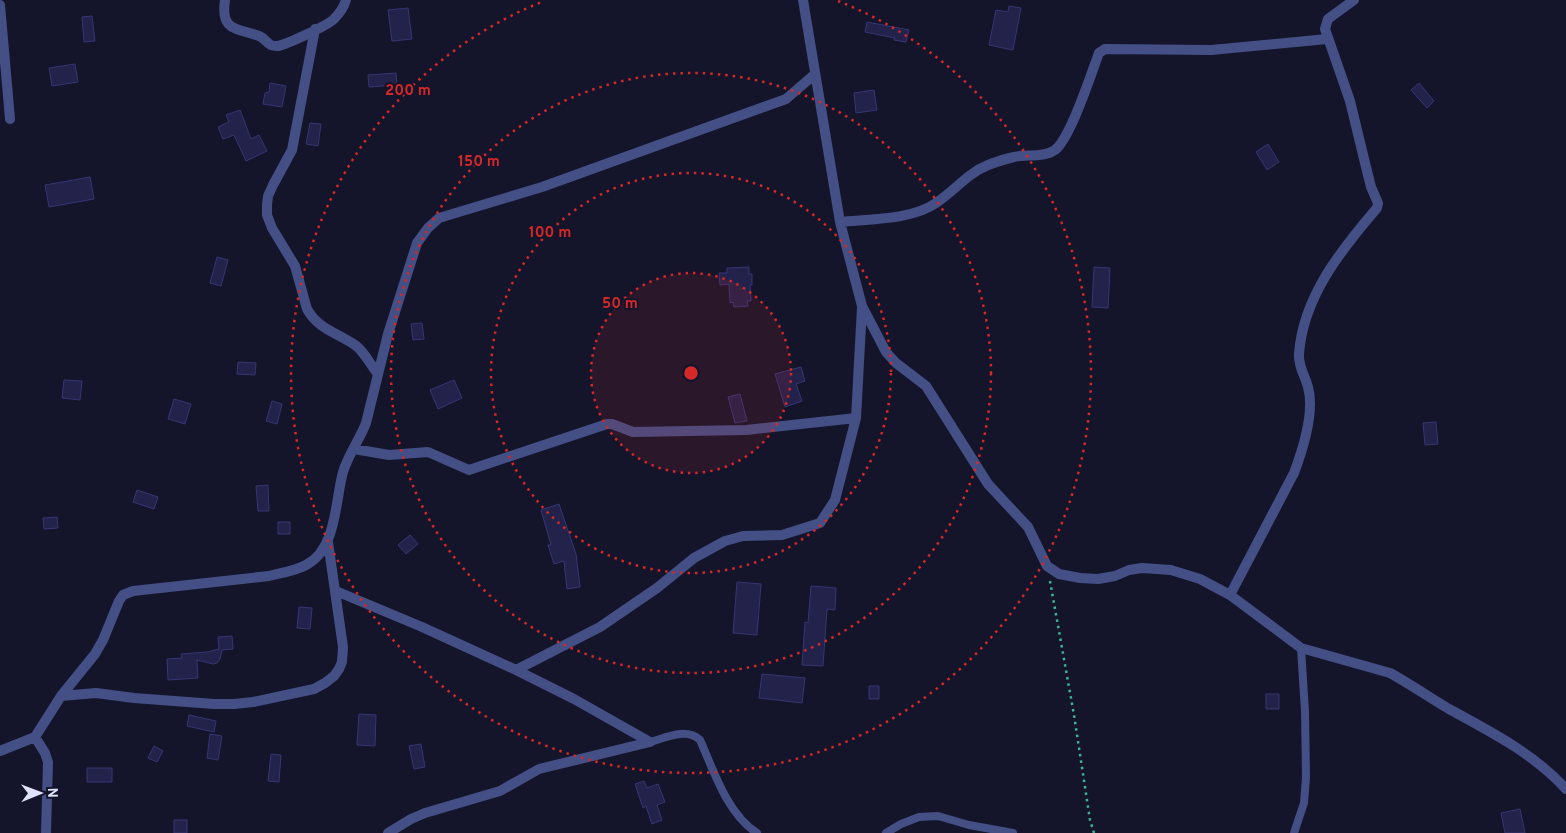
<svg xmlns="http://www.w3.org/2000/svg" width="1566" height="833" font-family="Overpass,sans-serif">
<rect width="100%" height="100%" fill="#14152b"/>
<!-- building -->
<path fill="#22224a" stroke="#363674" d="M 1009,6 L 1021,8 L 1013,50 L 989,45 L 996,10 L 1008,12 Z
M 408,8 L 412,39 L 392,41 L 388,10 Z
M 92,16 L 95,41 L 84,42 L 82,17 Z
M 867,22 L 909,30 L 906,42 L 894,40 L 895,38 L 865,32 Z
M 75,64 L 78,82 L 52,86 L 49,68 Z
M 396,73 L 397,85 L 369,87 L 368,75 Z
M 270,83 L 286,86 L 282,107 L 263,104 L 265,93 L 269,92 Z
M 1419,83 L 1434,101 L 1427,108 L 1411,90 Z
M 874,90 L 877,110 L 856,113 L 854,93 Z
M 240,110 L 251,139 L 259,135 L 267,151 L 246,161 L 234,135 L 223,139 L 218,127 L 229,122 L 226,115 Z
M 310,123 L 321,124 L 318,146 L 306,144 Z
M 1268,144 L 1279,162 L 1267,170 L 1256,152 Z
M 90,177 L 94,199 L 49,207 L 45,185 Z
M 217,257 L 228,260 L 221,286 L 210,283 Z
M 749,267 L 749,274 L 752,274 L 752,285 L 750,285 L 751,301 L 747,301 L 748,306 L 734,307 L 733,302 L 730,303 L 729,284 L 720,285 L 719,273 L 727,273 L 727,268 Z
M 1094,267 L 1110,268 L 1108,308 L 1092,307 Z
M 422,323 L 424,339 L 413,340 L 411,324 Z
M 238,362 L 256,363 L 255,375 L 237,374 Z
M 801,367 L 805,381 L 796,384 L 802,401 L 785,407 L 775,374 Z
M 64,380 L 82,381 L 80,400 L 62,398 Z
M 454,380 L 462,398 L 438,409 L 430,390 Z
M 740,394 L 747,421 L 735,423 L 728,397 Z
M 174,399 L 191,404 L 185,424 L 168,419 Z
M 272,401 L 282,404 L 277,424 L 266,421 Z
M 1436,422 L 1438,444 L 1425,445 L 1423,423 Z
M 268,485 L 269,511 L 258,511 L 256,486 Z
M 137,490 L 158,497 L 154,509 L 133,502 Z
M 559,504 L 576,554 L 580,587 L 567,589 L 564,561 L 554,564 L 548,545 L 551,545 L 541,510 Z
M 57,517 L 58,528 L 44,529 L 43,518 Z
M 278,522 L 290,522 L 290,534 L 278,534 Z
M 410,535 L 418,544 L 406,554 L 398,545 Z
M 737,582 L 761,584 L 757,635 L 733,633 Z
M 811,586 L 836,588 L 835,610 L 827,609 L 823,666 L 802,665 L 805,622 L 808,623 Z
M 299,607 L 312,608 L 310,629 L 297,628 Z
M 232,636 L 233,649 L 222,650 L 220,659 L 217,663 L 213,664 L 197,660 L 198,678 L 168,680 L 167,659 L 182,658 L 181,654 L 207,652 L 219,649 L 218,637 Z
M 762,674 L 805,678 L 802,703 L 759,698 Z
M 869,686 L 879,686 L 879,699 L 869,699 Z
M 1266,694 L 1279,694 L 1279,709 L 1266,709 Z
M 359,714 L 376,715 L 375,746 L 357,745 Z
M 189,715 L 216,721 L 214,732 L 187,726 Z
M 210,734 L 222,736 L 218,760 L 207,758 Z
M 421,744 L 425,767 L 414,769 L 409,746 Z
M 154,746 L 163,751 L 157,762 L 148,758 Z
M 271,754 L 281,755 L 279,782 L 268,781 Z
M 87,768 L 112,768 L 112,782 L 87,782 Z
M 644,781 L 647,788 L 658,784 L 665,802 L 657,805 L 662,820 L 652,824 L 646,806 L 643,808 L 635,784 Z
M 1520,809 L 1525,833 L 1505,833 L 1501,813 Z
M 174,820 L 187,820 L 187,833 L 174,833 Z"/>
<g fill="none" stroke-linecap="round" stroke-linejoin="round">
<!-- path -->
<path stroke="#3db494" stroke-width="2.5" stroke-dasharray="2.5 4" stroke-linecap="butt" d="M 1050,581 L 1074,715 L 1090,820 L 1094,833"/>
<!-- service -->
<path stroke="#434f85" stroke-width="8" d="M 650,742 C 665,738 686,727 700,740 C 714,771 727,814 757,833
M 886,833 L 901,824 L 919,817 L 938,816 L 969,825 L 1013,833
M 1294,833 L 1304,803 L 1306,777 L 1305,711 L 1301,648"/>
<!-- minor -->
<path stroke="#434f85" stroke-width="10" d="M 225,0 C 220,32 238,28 259,36 C 267,39 267,47 278,46 C 287,44 327,26 334,19 C 339,14 344,7 346,0
M 803,0 L 840,222 L 862,306 L 886,352 L 896,363 L 926,386 L 988,484 L 1028,527 L 1047,566 L 1059,574 L 1080,578 L 1098,579 L 1115,576 L 1129,570 L 1142,568 L 1171,570 L 1200,579 L 1230,595 L 1301,648 L 1390,673 C 1410,684 1429,697 1449,709 C 1491,732 1533,753 1566,789
M 0,5 L 10,119
M 315,29 L 292,150 L 273,185 L 268,196 L 267,205 L 267,215 L 272,228 L 295,266 L 307,309 C 319,330 336,332 355,345 C 364,351 370,364 377,373
M 840,222 C 869,219 912,220 936,203 C 954,191 968,173 988,165 C 996,162 1005,159 1014,157 C 1026,154 1044,158 1055,150 C 1071,137 1091,74 1099,53 L 1105,49 L 1211,50 L 1327,39
M 354,449 L 389,455 L 428,452 L 469,470 L 607,424 L 612,424 L 633,432 L 746,430 L 856,418
M 336,591 L 422,627 L 516,670 L 574,699 L 650,742
M 1230,595 L 1294,473 C 1303,449 1315,412 1308,387 C 1305,376 1298,366 1299,354 C 1303,297 1341,250 1377,208 L 1378,203 L 1371,187 L 1366,167 L 1350,101 L 1325,29 L 1328,19 L 1354,0
M 516,670 L 600,627 L 657,588 L 694,558 L 725,541 L 743,536 L 782,535 L 820,523 L 835,500 L 856,418 L 862,307
M 61,696 L 96,693 L 134,698 L 214,704 L 234,704 L 253,702 L 314,689 L 325,683 L 334,676 L 339,669 L 342,662 L 343,647 L 328,542
M 35,737 L 45,753 L 48,762 L 46,833
M 0,751 L 35,737 L 61,696 L 95,654 L 103,640 L 119,601 L 123,595 L 133,591 L 269,576 C 281,573 295,571 306,565 C 337,549 335,501 343,472 C 348,455 360,439 366,423 L 388,334 L 417,243 L 428,228 L 439,218 L 542,187 L 786,99 L 815,74
M 388,833 L 411,819 L 425,813 L 500,791 L 539,769 L 650,742"/>
</g>
<!-- distance rings -->
<circle cx="691" cy="373" r="100" fill="#d62828" fill-opacity=".12"/>
<g fill="none" stroke="#d62828" stroke-width="2.5" stroke-dasharray="2.5 5">
<circle cx="691" cy="373" r="100"/>
<circle cx="691" cy="373" r="200"/>
<circle cx="691" cy="373" r="300"/>
<path d="M838 1A400 400 0 1 1 544 1"/>
</g>
<circle cx="691" cy="373" r="8" fill="#d62828" stroke="#14152b" stroke-width="2.5"/>
<g font-size="15" text-anchor="middle" font-weight="bold" fill="#d62828" stroke="#14152b" stroke-width="4" stroke-linejoin="round" paint-order="stroke">
<text x="408" y="95">200 m</text>
<text x="479" y="166">150 m</text>
<text x="550" y="237">100 m</text>
<text x="620" y="308">50 m</text>
</g>
<!-- north arrow -->
<g transform="translate(40 793) rotate(89)" stroke="#14152b" stroke-width="4" paint-order="stroke">
<path d="M0-4L9 19L0 12L-9 19Z" fill="#e0e3fc"/>
<text y="-8" font-size="14" font-weight="bold" text-anchor="middle" fill="#e0e3fc">N</text>
</g>
</svg>
